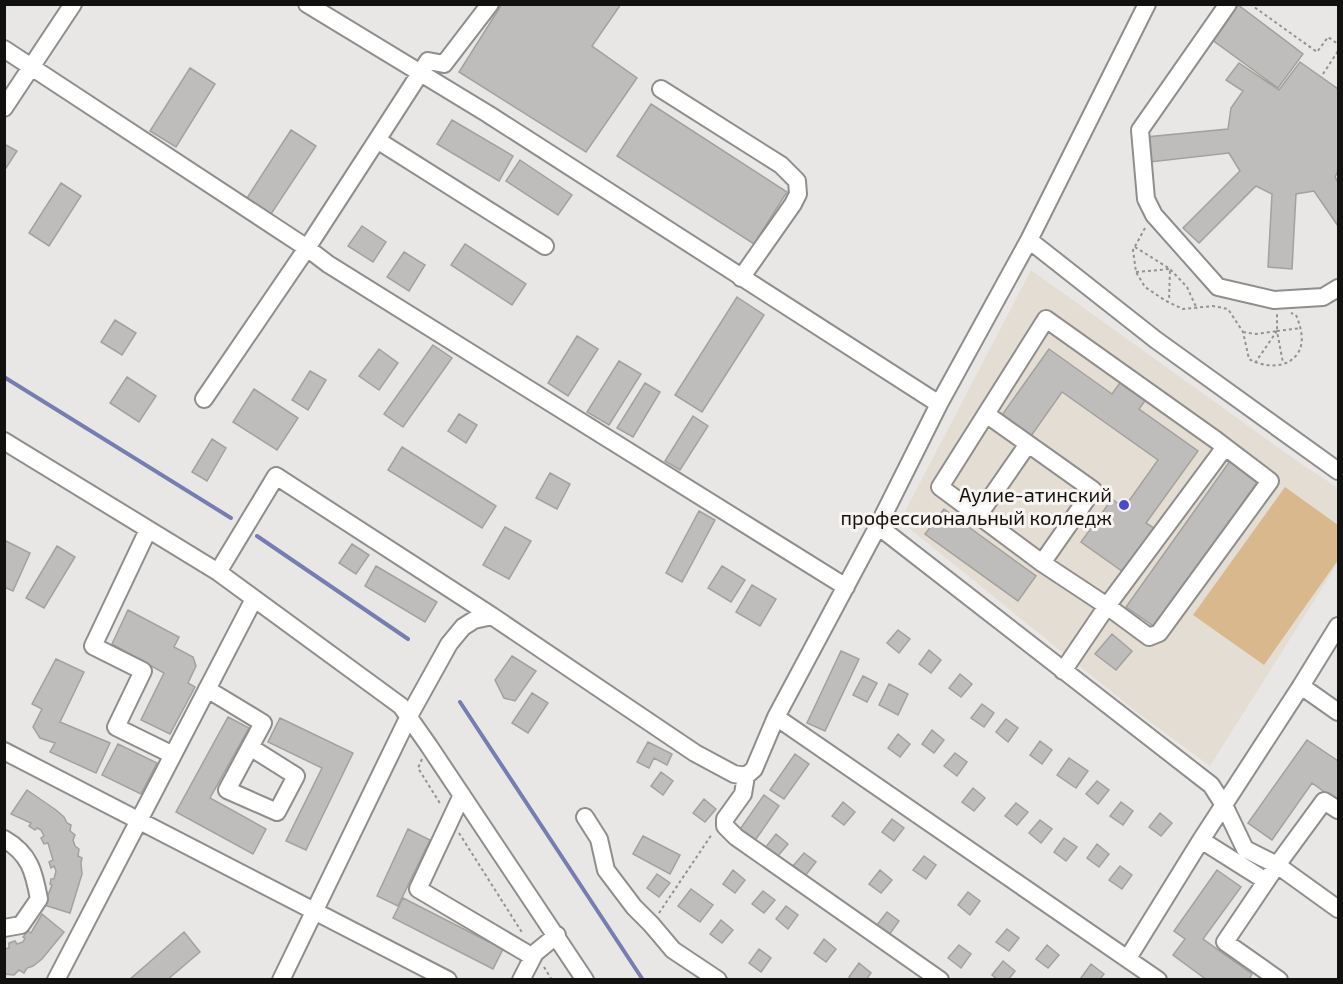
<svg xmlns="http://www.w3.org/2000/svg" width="1343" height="984" font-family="'Exo 2',sans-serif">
<rect width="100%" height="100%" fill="#e9e7e5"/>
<!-- built -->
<path fill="#e4ddd4" d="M 1031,270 L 1300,463 L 1338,488 L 1338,563 L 1210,766 L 1134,710 L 900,521 Z"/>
<!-- green -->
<path fill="#d9b88e" d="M 1285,487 L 1338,525 L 1338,560 L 1264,665 L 1193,615 Z"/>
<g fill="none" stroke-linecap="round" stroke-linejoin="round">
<!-- stream -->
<path stroke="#767eb1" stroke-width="4" d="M 4,377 L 231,518
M 257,536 L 408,639
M 460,702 L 643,980"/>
</g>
<!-- building -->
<path fill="#bfbdbb" stroke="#a2a19e" stroke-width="1.5" d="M 502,4 L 621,4 L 592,46 L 637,78 L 586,152 L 459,72 Z
M 1237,4 L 1303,54 L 1278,88 L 1211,39 Z
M 1300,62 L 1338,89 L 1338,171 L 1335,177 L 1338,182 L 1338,226 L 1314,191 L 1296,194 L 1292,269 L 1268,267 L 1272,194 L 1256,186 L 1199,243 L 1183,228 L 1240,171 L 1229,153 L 1150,162 L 1146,137 L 1228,129 L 1231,108 L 1243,91 L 1226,80 L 1239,63 L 1279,90 Z
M 190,68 L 215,84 L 176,147 L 150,131 Z
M 651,104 L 787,192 L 754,244 L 617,156 Z
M 452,120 L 513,156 L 499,181 L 437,144 Z
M 291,130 L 316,146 L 271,214 L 247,198 Z
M 4,144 L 17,151 L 4,171 Z
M 520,160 L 572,195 L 558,215 L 506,181 Z
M 61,183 L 81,196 L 49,246 L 29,233 Z
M 362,226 L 386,242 L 373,262 L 348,246 Z
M 465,244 L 526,284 L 512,305 L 451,265 Z
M 404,252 L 425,265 L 409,291 L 387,277 Z
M 737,297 L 764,315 L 702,412 L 675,395 Z
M 115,320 L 136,333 L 122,355 L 101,342 Z
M 577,336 L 598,349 L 568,396 L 548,383 Z
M 433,345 L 452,358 L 403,427 L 384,414 Z
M 379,349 L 398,363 L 379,390 L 359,376 Z
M 1049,349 L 1112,394 L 1122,380 L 1147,398 L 1139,409 L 1198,451 L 1146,523 L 1157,530 L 1126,574 L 1081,542 L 1112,499 L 1124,508 L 1158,460 L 1062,392 L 1031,436 L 1002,415 Z
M 619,361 L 641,374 L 609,425 L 587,412 Z
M 310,371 L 326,380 L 308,410 L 292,400 Z
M 127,377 L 156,396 L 139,422 L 110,403 Z
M 645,383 L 660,392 L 633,437 L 617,428 Z
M 254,389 L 298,418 L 277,450 L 233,422 Z
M 459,414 L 477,425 L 466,443 L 448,431 Z
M 693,416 L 708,426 L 680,470 L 665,461 Z
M 212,439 L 226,448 L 207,481 L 192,472 Z
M 402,447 L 496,506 L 482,528 L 388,470 Z
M 1230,461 L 1258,481 L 1155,627 L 1126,607 Z
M 550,473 L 570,484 L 557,509 L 536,498 Z
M 944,509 L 1036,576 L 1018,601 L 925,534 Z
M 699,511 L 715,520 L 682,582 L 666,573 Z
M 505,527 L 531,541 L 509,579 L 483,565 Z
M 4,540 L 30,553 L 13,591 L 4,587 Z
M 352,544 L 369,555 L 356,574 L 339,563 Z
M 57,546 L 75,557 L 44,608 L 26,598 Z
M 376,566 L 437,602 L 425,622 L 365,586 Z
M 722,566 L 745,580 L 731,602 L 708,588 Z
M 752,585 L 776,599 L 760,626 L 736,612 Z
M 128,610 L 179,637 L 174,647 L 193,657 L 196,666 L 188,683 L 195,687 L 170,734 L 141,720 L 164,673 L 112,644 Z
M 898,630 L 910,639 L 899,653 L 887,643 Z
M 1112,634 L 1132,651 L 1116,670 L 1095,654 Z
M 929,650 L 941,660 L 931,673 L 919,664 Z
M 841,651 L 859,659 L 825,731 L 807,723 Z
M 512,656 L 536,671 L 515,701 L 504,698 L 495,680 Z
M 56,659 L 84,672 L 60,722 L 110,743 L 96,773 L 50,752 L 55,743 L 40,738 L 33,727 L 42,709 L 32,704 Z
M 960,674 L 972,684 L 961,697 L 949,688 Z
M 863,676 L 877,683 L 867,702 L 853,695 Z
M 889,684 L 908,694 L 898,715 L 879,705 Z
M 532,693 L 548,703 L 528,733 L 512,723 Z
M 982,704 L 994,713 L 984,727 L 971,718 Z
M 228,717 L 249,728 L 210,798 L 266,829 L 253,854 L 176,812 Z
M 280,718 L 353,753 L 306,850 L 286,841 L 322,768 L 268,742 Z
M 1006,719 L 1018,728 L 1008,742 L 996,732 Z
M 932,730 L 944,740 L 934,753 L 922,744 Z
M 898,734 L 910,744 L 900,757 L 888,748 Z
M 1307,740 L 1338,761 L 1338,802 L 1312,783 L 1272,840 L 1248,823 Z
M 1040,741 L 1052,750 L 1042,764 L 1030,755 Z
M 648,742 L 672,754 L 667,765 L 654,758 L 649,768 L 637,762 Z
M 118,744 L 157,763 L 141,794 L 102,775 Z
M 955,753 L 967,762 L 957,776 L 944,766 Z
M 795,754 L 809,764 L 784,799 L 770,790 Z
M 1069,758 L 1088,771 L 1076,788 L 1057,775 Z
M 661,772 L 673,781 L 663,795 L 651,786 Z
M 1097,781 L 1109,790 L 1098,804 L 1086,794 Z
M 973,788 L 985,798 L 974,811 L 962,802 Z
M 27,790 L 56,810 L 64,817 L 67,823 L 71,825 L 70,831 L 75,835 L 73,840 L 75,846 L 79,849 L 78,856 L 82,858 L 81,863 L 82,874 L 70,913 L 44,905 L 52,885 L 50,884 L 51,879 L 54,879 L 56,871 L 54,866 L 51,868 L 49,862 L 53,860 L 48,843 L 44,844 L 41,838 L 44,836 L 41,830 L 37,828 L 35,830 L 29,826 L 31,823 L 11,814 Z
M 764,795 L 779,806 L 754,842 L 738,832 Z
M 704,799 L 716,809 L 705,822 L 693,813 Z
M 843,802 L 855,812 L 844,825 L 832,816 Z
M 1121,802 L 1133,811 L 1123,825 L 1110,816 Z
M 1016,803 L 1028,812 L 1017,825 L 1005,816 Z
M 1160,813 L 1172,823 L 1161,836 L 1149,827 Z
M 892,819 L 904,828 L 894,841 L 882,832 Z
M 1040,820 L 1052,829 L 1041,843 L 1029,833 Z
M 408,829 L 430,840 L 398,906 L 377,896 Z
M 776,834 L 788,844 L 777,857 L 765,848 Z
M 643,836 L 680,855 L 670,874 L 633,854 Z
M 1064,838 L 1077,847 L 1066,861 L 1054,852 Z
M 1097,844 L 1109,854 L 1099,867 L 1087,858 Z
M 804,853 L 816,862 L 805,876 L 793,866 Z
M 924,856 L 936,865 L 926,879 L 913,870 Z
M 1120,866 L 1132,875 L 1122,889 L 1109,880 Z
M 733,870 L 745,880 L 735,893 L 723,884 Z
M 880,870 L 892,880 L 881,893 L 869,884 Z
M 1217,870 L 1241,887 L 1203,939 L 1252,974 L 1249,980 L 1207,980 L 1173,955 L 1185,939 L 1174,931 Z
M 657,874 L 670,883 L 659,897 L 647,888 Z
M 691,889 L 713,905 L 700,922 L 678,906 Z
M 763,891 L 775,900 L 764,913 L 752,904 Z
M 968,892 L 980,901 L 970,915 L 958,905 Z
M 403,898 L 503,949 L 493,969 L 393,918 Z
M 786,906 L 798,915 L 788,929 L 776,919 Z
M 887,912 L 899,921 L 889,935 L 877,925 Z
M 42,914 L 64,932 L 42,959 L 33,966 L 27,968 L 24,973 L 19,970 L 14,975 L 4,974 L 4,949 L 9,948 L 9,943 L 15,941 L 17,944 L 23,942 L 25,938 L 23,937 L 28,931 L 31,933 Z
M 721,920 L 733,930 L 722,943 L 710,934 Z
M 1007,929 L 1019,938 L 1009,951 L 996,942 Z
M 184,932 L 200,952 L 167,980 L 129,980 Z
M 824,939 L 836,949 L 826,962 L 814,953 Z
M 959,945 L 971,954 L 961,968 L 948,958 Z
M 1047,945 L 1059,955 L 1048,968 L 1036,959 Z
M 759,949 L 771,958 L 761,972 L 749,963 Z
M 1003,961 L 1015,971 L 1008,980 L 998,980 L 992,975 Z
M 859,963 L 871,973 L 866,980 L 852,980 L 849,977 Z
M 1091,964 L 1104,974 L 1099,980 L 1083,980 L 1081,978 Z"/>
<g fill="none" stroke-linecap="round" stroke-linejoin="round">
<!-- minor casing -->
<g stroke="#908e8c" stroke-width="20">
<path id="minor" d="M 307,4 L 488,114 L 939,404
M 490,4 L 444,64 L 428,61 L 377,140 L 545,246
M 1228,4 L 1140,130 L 1146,199 L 1154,215 L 1218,287 L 1274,300 L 1323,297 L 1338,288
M 4,49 L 307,248 L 377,140
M 661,89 L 781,165 L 797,181 L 798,194 L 793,204 L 741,278
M 4,108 L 73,4
M 1029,240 L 1156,340 L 1338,471
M 204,399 L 307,248 L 328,264 L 846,587
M 986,414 L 1093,490 L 1042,563
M 4,441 L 218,572 L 401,706 L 429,746 L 585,980
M 978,516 L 1028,444
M 878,526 L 1211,785 L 1224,805 L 1245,849 L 1277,865 L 1225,942 L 1279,980
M 148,530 L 93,646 L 143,671 L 116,727 L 173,755
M 218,572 L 276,476 L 492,616
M 1063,671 L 1107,606 L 1149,637 L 1159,633 L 1270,481 L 1216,440 L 1046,319 L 940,487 L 1042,563 L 1107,606 L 1225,447
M 1301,686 L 1338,626
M 207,689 L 263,723 L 227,790 L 277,812 L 296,776 L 250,747
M 776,717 L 1158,980
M 4,751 L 448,980
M 746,776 L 743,794 L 725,819 L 725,826 L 736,837 L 940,980
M 462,795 L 418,889 L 533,957
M 1338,810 L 1324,801 L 1277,865 L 1338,909
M 585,817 L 599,839 L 606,870 L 634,907 L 651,924 L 673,950 L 718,980
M 4,839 C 30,854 34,872 39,899 L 21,925 L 4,928
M 1201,840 L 1266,881
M 1128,958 L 1201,840 L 1301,686 L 1338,712
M 56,980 L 254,599
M 281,980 L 409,716 L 449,644 L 463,627 L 474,620 L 492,616 L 695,753 L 734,774 L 746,776 L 754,769 L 776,717 L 878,526 L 939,404 L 1029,240 L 1147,4
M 521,980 L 535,953 L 557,935"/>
</g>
<!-- path -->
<path stroke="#939291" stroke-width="2" stroke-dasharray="3 3" stroke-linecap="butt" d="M 1250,4 L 1317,52 L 1328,37 L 1338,44
M 1323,74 L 1338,51
M 1145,228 L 1133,250 L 1136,272 L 1145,287 L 1166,301 L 1183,309 L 1213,306 L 1228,309 L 1243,332 L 1249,359 C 1263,367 1287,370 1298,353 C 1305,342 1301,327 1296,315 L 1291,313
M 1135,247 L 1170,269 L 1187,287 L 1197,309
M 1136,272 L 1170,269 L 1169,301
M 1277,331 L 1301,328
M 1243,332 L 1256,334 L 1277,331 L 1277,314
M 1255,363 L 1277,331 L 1283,363
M 422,759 L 418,768 L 441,805
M 459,833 L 523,934
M 659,913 L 712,834
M 544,967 L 552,980"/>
<!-- minor -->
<use href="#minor" stroke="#fff" stroke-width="16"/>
</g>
<!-- markers -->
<circle fill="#4a4cc2" stroke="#f7f4f2" stroke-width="2" cx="1124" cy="505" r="6"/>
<g text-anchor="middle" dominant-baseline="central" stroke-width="6" stroke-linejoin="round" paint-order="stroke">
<!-- poi labels -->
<g font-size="20" fill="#111110" stroke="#f7f4f2" text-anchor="end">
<text x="1112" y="494">Аулие-атинский<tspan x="1112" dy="23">профессиональный колледж</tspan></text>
</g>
</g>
<!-- border -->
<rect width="1343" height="984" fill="none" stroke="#111110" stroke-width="12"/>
</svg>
